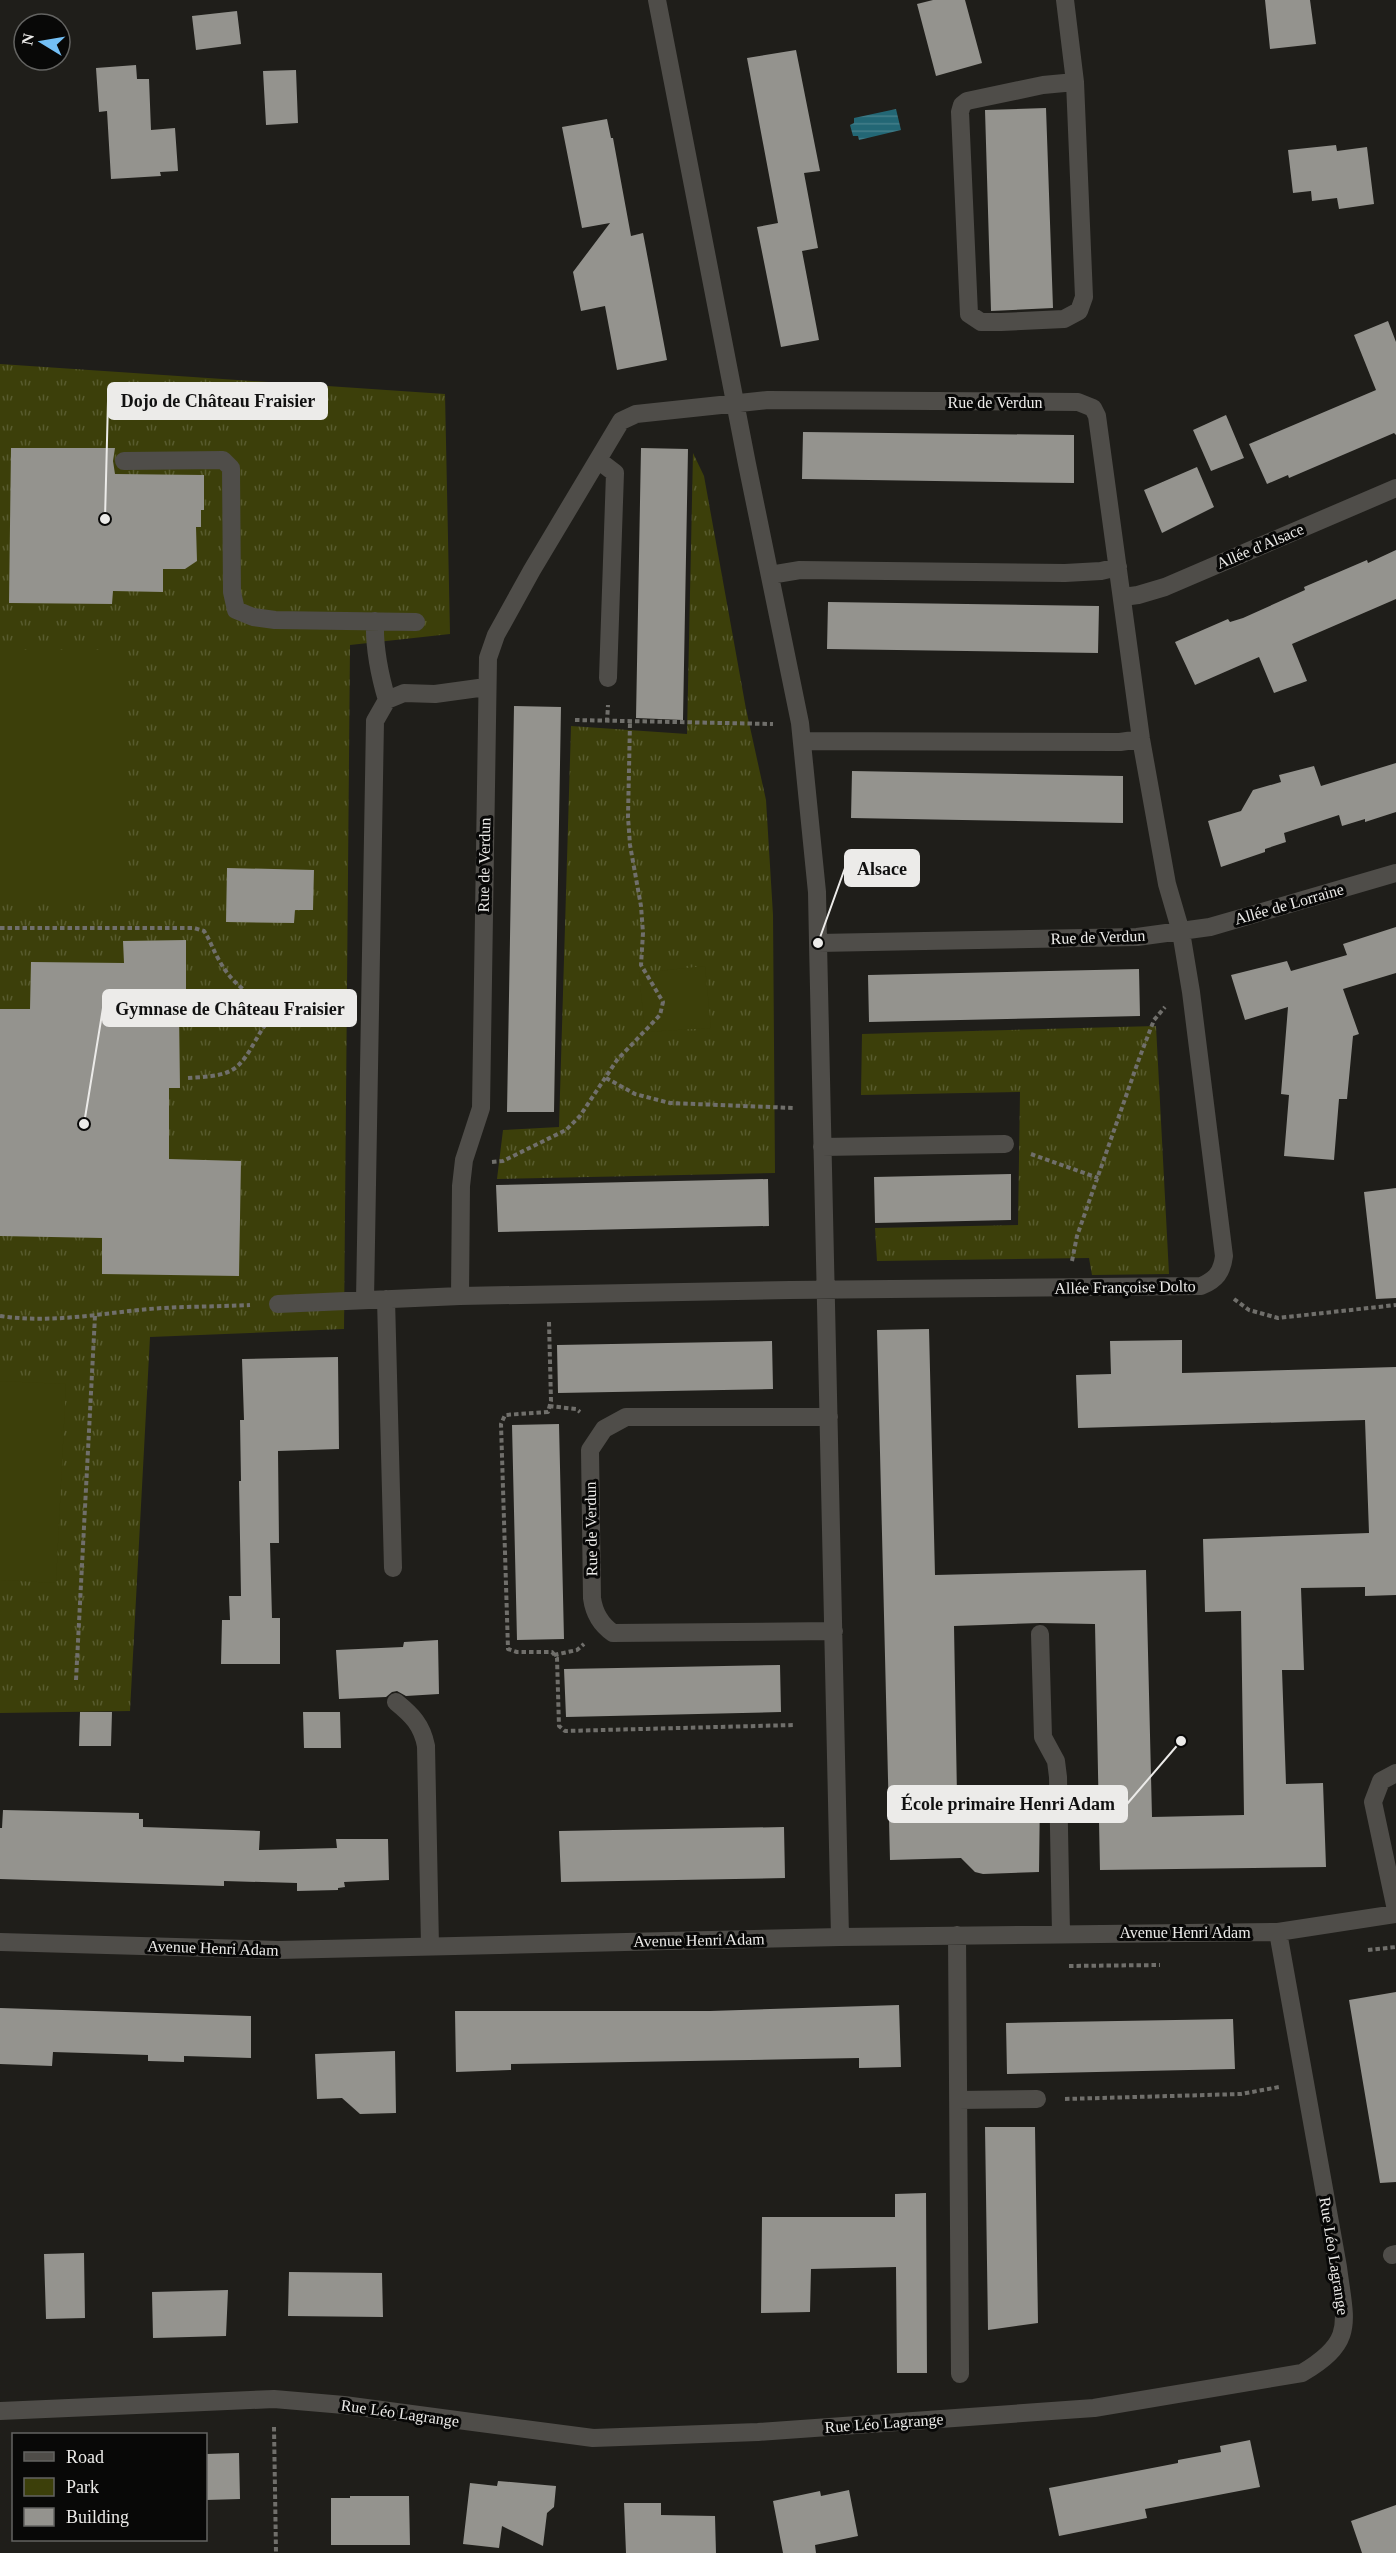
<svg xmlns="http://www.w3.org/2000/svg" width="1396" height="2553" font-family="Georgia,serif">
<defs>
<pattern id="grass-tufts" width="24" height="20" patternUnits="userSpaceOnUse" patternTransform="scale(1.5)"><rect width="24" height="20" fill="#3c3f0a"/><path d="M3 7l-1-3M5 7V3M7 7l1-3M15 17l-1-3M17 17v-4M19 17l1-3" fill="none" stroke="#585b2e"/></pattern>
<pattern id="water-rules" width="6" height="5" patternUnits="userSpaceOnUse" patternTransform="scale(1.5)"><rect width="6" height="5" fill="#236775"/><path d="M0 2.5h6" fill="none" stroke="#437d89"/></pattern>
</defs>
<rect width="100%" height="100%" fill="#1f1e1a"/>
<!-- grass -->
<path fill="url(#grass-tufts)" d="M 0,364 L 445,394 L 450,634 L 350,645 L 344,1329 L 150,1337 L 130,1711 L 0,1713 Z
M 693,453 L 704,476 L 746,709 L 766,800 L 773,915 L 775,1173 L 497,1179 L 503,1130 L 559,1127 L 571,726 L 687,734 Z
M 1156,1026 L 1169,1274 L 1092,1275 L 1089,1258 L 877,1261 L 875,1228 L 1018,1225 L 1020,1092 L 861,1095 L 862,1034 Z"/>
<!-- green -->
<path fill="#3c3f0a" d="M 0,650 L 127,650 L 127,903 L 0,903 Z
M 705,966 L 711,1028 L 645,1032 L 639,973 Z
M 0,1381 L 66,1384 L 56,1583 L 0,1580 Z"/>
<!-- water -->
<path fill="url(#water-rules)" d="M 896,109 L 901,130 L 859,140 L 858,136 L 853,136 L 850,125 L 854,123 L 854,118 Z"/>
<!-- building -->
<path fill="#94938e" d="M 933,0 L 965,0 L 982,63 L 936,76 L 917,4 Z
M 1265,0 L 1310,0 L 1316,44 L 1270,49 Z
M 237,11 L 241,44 L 196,50 L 192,16 Z
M 796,50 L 820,171 L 804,173 L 818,248 L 802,251 L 819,340 L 781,347 L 757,227 L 778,223 L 747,58 Z
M 136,65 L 137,79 L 149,79 L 151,130 L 175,128 L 178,171 L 160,172 L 161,176 L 111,179 L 107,111 L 99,112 L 96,68 Z
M 296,70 L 298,123 L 266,125 L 263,71 Z
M 1046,108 L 1053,308 L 991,311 L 985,110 Z
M 607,119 L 611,138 L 613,138 L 631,236 L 643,233 L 667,360 L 617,370 L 605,306 L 581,311 L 573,272 L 610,223 L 582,228 L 562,127 Z
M 1336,145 L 1337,151 L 1367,147 L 1374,204 L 1339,209 L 1337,198 L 1312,201 L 1311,191 L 1293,193 L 1288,150 Z
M 1388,321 L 1396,342 L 1396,435 L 1394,433 L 1289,478 L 1288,475 L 1267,484 L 1249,444 L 1376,390 L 1354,335 Z
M 1226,415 L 1244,458 L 1211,471 L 1193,430 Z
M 803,432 L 1074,435 L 1074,483 L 802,479 Z
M 11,448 L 115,448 L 113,461 L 115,474 L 204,475 L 204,510 L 201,510 L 201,527 L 196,527 L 197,561 L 185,569 L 163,569 L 163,592 L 113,591 L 112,604 L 9,603 Z
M 641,448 L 688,449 L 683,720 L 636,718 Z
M 1197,467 L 1214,507 L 1162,533 L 1144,490 Z
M 1396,550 L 1396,599 L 1292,644 L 1307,681 L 1274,693 L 1259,657 L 1195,685 L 1175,642 L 1228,619 L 1230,622 L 1243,618 L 1305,590 L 1304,587 L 1367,560 L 1368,563 Z
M 828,602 L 1099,606 L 1098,653 L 827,649 Z
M 514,706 L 561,707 L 554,1112 L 507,1112 Z
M 1396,763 L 1396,812 L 1365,822 L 1365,819 L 1342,826 L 1339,815 L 1284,833 L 1286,842 L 1265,849 L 1265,852 L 1221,867 L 1208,821 L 1241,811 L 1253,790 L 1281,782 L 1279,775 L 1314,766 L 1321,786 Z
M 852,771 L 1123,776 L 1123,823 L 851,818 Z
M 227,868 L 314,870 L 313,910 L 295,910 L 294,923 L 226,922 Z
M 1396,927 L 1396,973 L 1343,989 L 1359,1034 L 1353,1036 L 1347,1099 L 1339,1099 L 1334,1160 L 1284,1156 L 1289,1095 L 1281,1094 L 1288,1007 L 1245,1020 L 1231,975 L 1287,961 L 1291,971 L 1347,955 L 1343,944 Z
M 186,940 L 186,1010 L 179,1010 L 180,1088 L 169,1088 L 169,1159 L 241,1161 L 239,1276 L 102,1274 L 102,1238 L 0,1236 L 0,1009 L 30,1009 L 31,962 L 124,963 L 123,941 Z
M 1139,969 L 1140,1016 L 869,1022 L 868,975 Z
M 1011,1174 L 1011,1220 L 875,1223 L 874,1177 Z
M 768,1179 L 769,1226 L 498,1232 L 496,1185 Z
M 1396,1188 L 1396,1298 L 1376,1299 L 1364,1192 Z
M 929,1329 L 935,1575 L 1146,1570 L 1152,1817 L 1244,1815 L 1241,1611 L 1205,1612 L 1203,1539 L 1369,1533 L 1365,1420 L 1078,1428 L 1076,1375 L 1111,1374 L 1110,1341 L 1182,1340 L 1182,1373 L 1396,1367 L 1396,1595 L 1365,1596 L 1365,1587 L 1301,1588 L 1304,1670 L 1282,1670 L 1286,1784 L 1323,1783 L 1326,1867 L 1100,1870 L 1095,1624 L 1040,1623 L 954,1626 L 957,1796 L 1040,1794 L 1039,1872 L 983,1874 L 975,1872 L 961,1858 L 890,1860 L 877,1330 Z
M 772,1341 L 773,1389 L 558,1393 L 557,1345 Z
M 338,1357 L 339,1449 L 278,1451 L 279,1543 L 270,1543 L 272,1618 L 280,1618 L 280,1664 L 221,1664 L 222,1620 L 230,1620 L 229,1596 L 241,1596 L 239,1481 L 241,1481 L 240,1420 L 244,1420 L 242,1359 Z
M 559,1424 L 564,1639 L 517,1640 L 512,1425 Z
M 438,1640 L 439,1694 L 406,1696 L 397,1691 L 392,1692 L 386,1697 L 339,1699 L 336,1650 L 403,1647 L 404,1642 Z
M 780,1665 L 781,1712 L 566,1717 L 564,1669 Z
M 80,1712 L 112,1712 L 111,1746 L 79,1746 Z
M 303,1712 L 340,1712 L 341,1748 L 304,1748 Z
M 3,1810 L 139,1813 L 139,1819 L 143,1819 L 143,1827 L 260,1831 L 259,1850 L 337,1848 L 336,1839 L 388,1839 L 389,1880 L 344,1882 L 345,1887 L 338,1888 L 338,1890 L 297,1891 L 297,1883 L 224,1881 L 224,1886 L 0,1879 L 0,1828 L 2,1828 Z
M 784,1827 L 785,1878 L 561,1882 L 559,1831 Z
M 1396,1992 L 1396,2182 L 1380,2183 L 1349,2000 Z
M 899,2005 L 901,2067 L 859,2068 L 859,2058 L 511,2064 L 511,2070 L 456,2072 L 455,2011 L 710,2011 Z
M 0,2008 L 251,2016 L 251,2058 L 184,2056 L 184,2062 L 148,2061 L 148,2055 L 53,2052 L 52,2066 L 0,2064 Z
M 1233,2019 L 1235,2069 L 1007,2074 L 1006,2023 Z
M 395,2051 L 396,2113 L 360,2114 L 342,2098 L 317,2099 L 315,2054 Z
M 985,2127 L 1035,2127 L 1038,2323 L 988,2330 Z
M 926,2193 L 927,2373 L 897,2373 L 896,2267 L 811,2269 L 810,2312 L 761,2313 L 762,2217 L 895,2217 L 895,2194 Z
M 84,2253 L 85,2318 L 46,2319 L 44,2254 Z
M 289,2272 L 382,2273 L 383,2317 L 288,2316 Z
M 228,2290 L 226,2336 L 153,2338 L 152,2292 Z
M 1250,2440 L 1260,2487 L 1145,2509 L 1147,2518 L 1059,2536 L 1049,2488 L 1178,2463 L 1178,2460 L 1221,2452 L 1220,2446 Z
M 239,2453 L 240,2499 L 206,2500 L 206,2454 Z
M 498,2481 L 556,2486 L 554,2507 L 547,2513 L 543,2546 L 502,2526 L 499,2548 L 463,2544 L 470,2483 L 497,2486 Z
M 849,2490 L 858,2536 L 815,2545 L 816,2553 L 783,2553 L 773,2501 L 820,2491 L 821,2496 Z
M 350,2496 L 409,2496 L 410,2545 L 331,2545 L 331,2498 L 350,2498 Z
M 624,2503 L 661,2503 L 661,2515 L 715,2516 L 716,2553 L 626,2553 Z
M 1396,2505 L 1396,2553 L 1362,2553 L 1351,2521 Z"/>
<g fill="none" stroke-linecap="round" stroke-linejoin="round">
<!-- path -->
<path stroke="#706f6b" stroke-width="4" stroke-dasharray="4.5 3" stroke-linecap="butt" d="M 575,720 L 773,724
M 607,722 L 608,705
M 0,928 L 194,928 L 204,931 C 210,940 213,950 219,960 C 234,988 255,999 284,1011
M 188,1078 C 201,1077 218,1077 230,1071 C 254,1060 259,1015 285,1011 C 303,1008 324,1012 342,1013
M 606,1078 L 635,1094 L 670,1103 L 794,1108
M 1031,1154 L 1098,1178
M 492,1162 L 503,1161 L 566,1130 L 580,1116 L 617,1060 L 660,1015 L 663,1002 L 641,965 L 643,933 L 641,906 L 630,845 L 628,817 L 630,722
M 1072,1261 L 1077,1236 L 1139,1059 L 1154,1020 L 1165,1007
M 1234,1299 L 1249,1310 L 1278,1318 L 1396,1305
M 0,1316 C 47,1323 92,1315 139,1310 C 175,1306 213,1307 250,1305
M 549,1322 L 551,1401 L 548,1412 L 505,1415 L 501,1424 L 508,1649 L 517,1652 L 552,1652 L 557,1658 L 559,1726 L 565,1731 L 794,1725
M 549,1406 L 576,1409 L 580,1412
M 554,1655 L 577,1650 L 584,1644
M 76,1680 L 95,1316
M 1368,1950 L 1396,1947
M 1069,1966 L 1160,1965
M 1065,2099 L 1241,2094 L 1279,2087
M 274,2427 L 276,2553"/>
<!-- minor -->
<path stroke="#4f4d49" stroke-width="18" d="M 657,0 L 747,464 L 800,723 L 817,892 L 818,943 L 840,1937
M 1065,0 L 1075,82 L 1084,297 L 1079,311 L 1064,319 L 1001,322 L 981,322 L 969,314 L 960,112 L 962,105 L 967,101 L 1043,85 L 1075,82
M 598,460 L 615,473 L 608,678
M 124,461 L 223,460 L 231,468 L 232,592 L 236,610 L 253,617 L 275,620 L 416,622
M 770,575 L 800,570 L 1065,573 L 1101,571 L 1118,567
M 1123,597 L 1138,595 L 1165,587 L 1396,488
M 375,621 C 374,649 379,673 387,700
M 802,741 L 1120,742 L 1141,739
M 818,943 L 1137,937 L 1210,927 L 1396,873
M 822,1147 L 1005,1144
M 386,1299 L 393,1568
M 365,1300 L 375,721 L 387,700 L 404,693 L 435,694 L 486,687
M 278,1304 L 460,1296 L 790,1290 L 1201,1286 C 1216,1280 1222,1272 1224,1256 L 1191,992 L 1181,932 L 1167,884 L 1141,739 L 1097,416 L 1093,408 L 1078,402 L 768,400 L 636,414 L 621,421 L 532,570 L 496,635 L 488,658 L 481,1108 L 464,1160 L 461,1186 L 460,1296
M 829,1417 L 626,1417 L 604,1429 L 590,1450 L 592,1598 C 594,1613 600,1624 613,1633 L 834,1631
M 1040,1634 L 1043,1737 L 1056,1761 L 1058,1777 L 1061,1933
M 396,1702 C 412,1715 422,1725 426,1746 L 430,1946
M 1396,1773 L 1381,1781 L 1373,1802 L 1396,1910
M 957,1935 L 960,2374
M 0,1942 L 278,1950 L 840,1937 L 1278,1932 L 1396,1914
M 958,2100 L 1037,2099
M 1392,2255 L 1396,2254
M 0,2411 L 274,2399 L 344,2405 L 593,2438 L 758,2432 L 1094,2408 L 1302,2373 C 1356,2341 1345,2323 1338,2267 L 1278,1932"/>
</g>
<g text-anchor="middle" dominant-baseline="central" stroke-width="6" stroke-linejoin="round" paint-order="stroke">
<!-- street labels -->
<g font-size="16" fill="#ecebe9" stroke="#080807">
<text x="995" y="402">Rue de Verdun</text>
<text transform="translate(1260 546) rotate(-23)">Allée d'Alsace</text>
<text transform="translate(484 865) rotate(-89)">Rue de Verdun</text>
<text transform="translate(1289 904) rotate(-16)">Allée de Lorraine</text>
<text transform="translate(1098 937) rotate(-2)">Rue de Verdun</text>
<text transform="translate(1125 1287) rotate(-1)">Allée Françoise Dolto</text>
<text transform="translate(591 1529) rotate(-91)">Rue de Verdun</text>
<text x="1185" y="1932">Avenue Henri Adam</text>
<text transform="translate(699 1940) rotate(-1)">Avenue Henri Adam</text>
<text transform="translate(213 1948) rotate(2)">Avenue Henri Adam</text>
<text transform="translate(1334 2256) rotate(81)">Rue Léo Lagrange</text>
<text transform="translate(400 2413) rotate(8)">Rue Léo Lagrange</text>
<text transform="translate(884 2423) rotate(-4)">Rue Léo Lagrange</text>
</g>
</g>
<!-- callouts -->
<path fill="none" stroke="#ecebe9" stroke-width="2" d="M105 519L108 401M818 943L845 868M84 1124L103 1008M1181 1741L1127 1804"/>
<g fill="#ecebe9" stroke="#080807" stroke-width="2">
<circle cx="105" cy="519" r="6"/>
<circle cx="818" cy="943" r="6"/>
<circle cx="84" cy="1124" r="6"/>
<circle cx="1181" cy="1741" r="6"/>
</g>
<g fill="#ecebe9" stroke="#ecebe9" stroke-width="2">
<rect x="108" y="383" width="219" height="36" rx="6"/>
<rect x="845" y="850" width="74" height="36" rx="6"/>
<rect x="103" y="990" width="253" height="36" rx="6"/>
<rect x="888" y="1786" width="239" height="36" rx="6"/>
</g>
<g font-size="18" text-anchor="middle" font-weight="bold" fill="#111">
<text x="218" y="407">Dojo de Château Fraisier</text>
<text x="882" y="875">Alsace</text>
<text x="230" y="1015">Gymnase de Château Fraisier</text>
<text x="1008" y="1810">École primaire Henri Adam</text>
</g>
<!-- legend -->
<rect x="12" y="2433" width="195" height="108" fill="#080807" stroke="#636361" stroke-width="1.5"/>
<rect x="24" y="2452" width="30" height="9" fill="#4f4d49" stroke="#636361" stroke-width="1.5"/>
<text x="66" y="2463" font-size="18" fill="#ecebe9">Road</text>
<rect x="24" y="2478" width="30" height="18" fill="#3c3f0a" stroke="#636361" stroke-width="1.5"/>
<text x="66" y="2493" font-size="18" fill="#ecebe9">Park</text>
<rect x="24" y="2508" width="30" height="18" fill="#94938e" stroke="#636361" stroke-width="1.5"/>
<text x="66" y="2523" font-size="18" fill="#ecebe9">Building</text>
<!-- north arrow -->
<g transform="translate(42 42) rotate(281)"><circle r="28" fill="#080807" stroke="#636361" stroke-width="1.5"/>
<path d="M0-4.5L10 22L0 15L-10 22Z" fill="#74c0f6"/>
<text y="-9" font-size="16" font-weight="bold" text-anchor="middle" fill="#ecebe9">N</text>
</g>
</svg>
